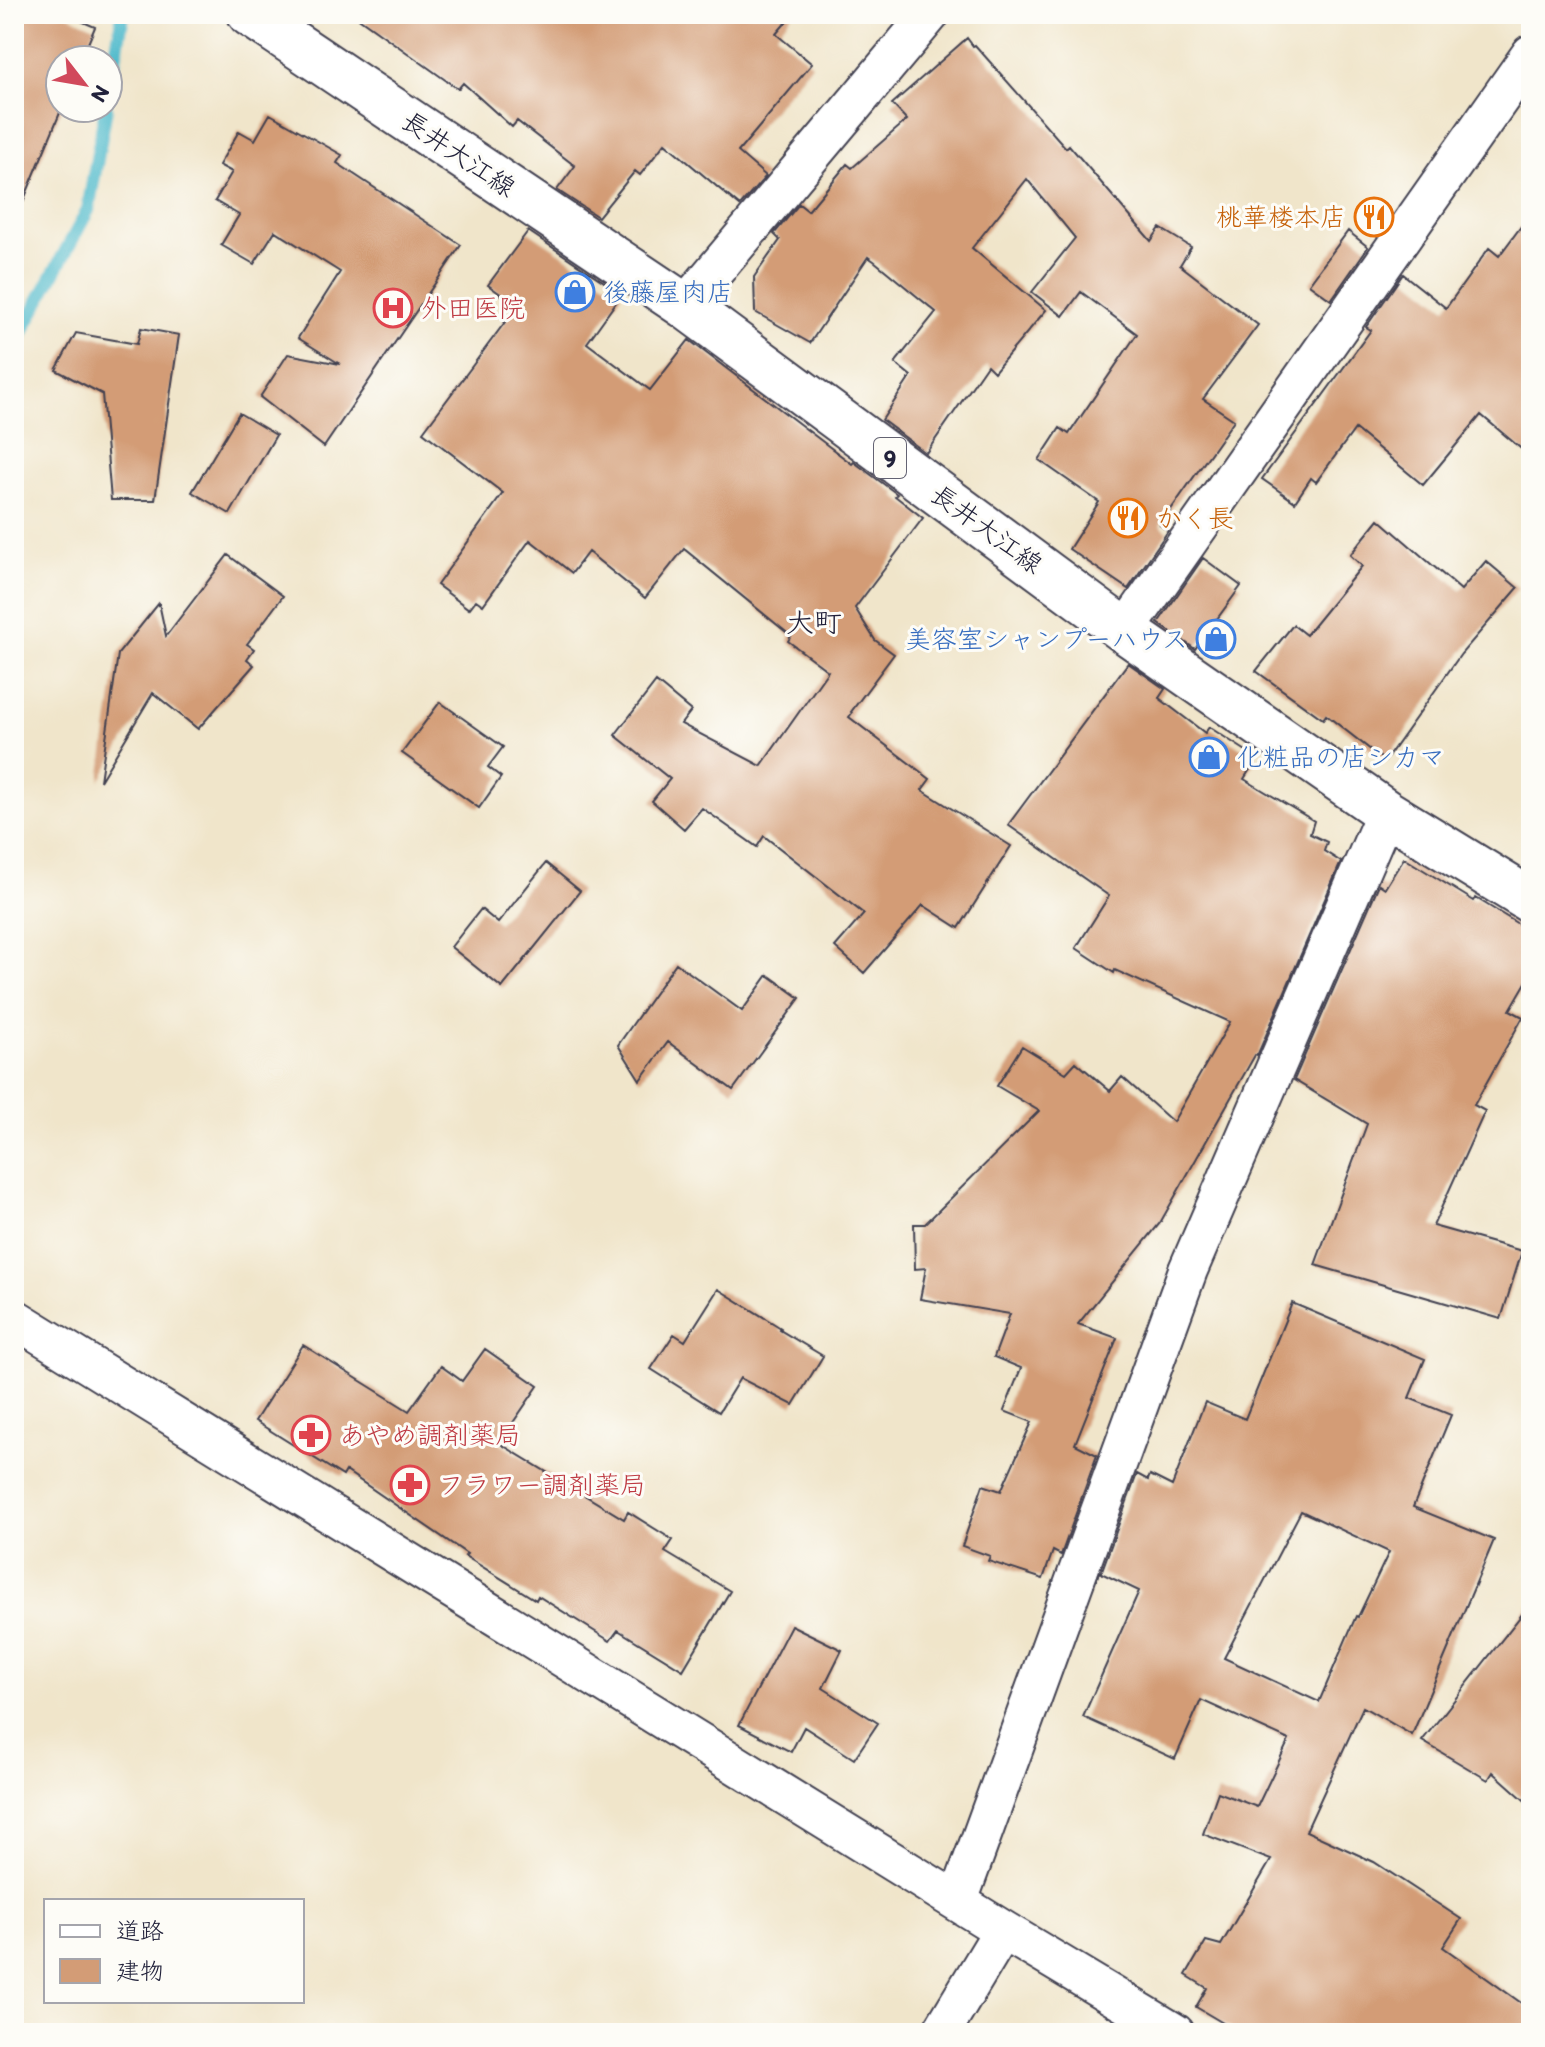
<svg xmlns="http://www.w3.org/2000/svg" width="1545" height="2047" font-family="Itim,'Klee One',sans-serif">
<rect width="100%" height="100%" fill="#fdfcf7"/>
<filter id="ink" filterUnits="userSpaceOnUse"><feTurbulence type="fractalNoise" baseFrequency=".0125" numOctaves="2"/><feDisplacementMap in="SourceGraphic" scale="16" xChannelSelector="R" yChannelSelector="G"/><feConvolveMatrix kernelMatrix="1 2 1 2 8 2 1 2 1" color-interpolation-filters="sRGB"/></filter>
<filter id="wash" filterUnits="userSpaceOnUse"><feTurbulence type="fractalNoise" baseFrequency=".006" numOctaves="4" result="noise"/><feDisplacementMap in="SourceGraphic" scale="32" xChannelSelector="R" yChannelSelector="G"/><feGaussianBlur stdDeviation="1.8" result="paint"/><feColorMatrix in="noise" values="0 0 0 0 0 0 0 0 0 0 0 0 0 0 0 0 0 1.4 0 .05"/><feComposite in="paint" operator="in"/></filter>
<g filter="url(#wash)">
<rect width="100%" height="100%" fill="#f0e5ca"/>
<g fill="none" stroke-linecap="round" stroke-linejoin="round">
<!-- stream -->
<path stroke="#4eb9cb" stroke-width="14" d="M 108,98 L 123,14
M 14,347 L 88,210 L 106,108"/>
</g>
<g id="blocks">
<!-- building -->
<path fill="#d39c76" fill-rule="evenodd" d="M 24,14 L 65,14 L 95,27 L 81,60 L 60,60 L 60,108 L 62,108 L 15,221 L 14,37 Z
M 353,14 L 793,14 L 776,34 L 812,64 L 738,152 L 766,176 L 740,206 L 665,143 L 640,175 L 635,171 L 598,217 L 557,190 L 575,166 L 517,121 L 512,127 L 463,83 L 458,89 Z
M 967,38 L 973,46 L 975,45 L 1066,148 L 1069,145 L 1151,241 L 1160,228 L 1191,247 L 1180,265 L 1258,325 L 1203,399 L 1234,420 L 1160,525 L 1168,531 L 1128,589 L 1069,549 L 1099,502 L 1039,460 L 1060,428 L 1069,434 L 1137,334 L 1081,292 L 1063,316 L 1032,292 L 1075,238 L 1027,179 L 972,248 L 1046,310 L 994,372 L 987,365 L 926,453 L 882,420 L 911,376 L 895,363 L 936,312 L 874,261 L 868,257 L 810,343 L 755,312 L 754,277 L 780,240 L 774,234 L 799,204 L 808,211 L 847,164 L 852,168 L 907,120 L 892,104 Z
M 270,114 L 342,155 L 337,163 L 461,245 L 324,447 L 260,397 L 288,354 L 340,364 L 298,338 L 340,272 L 275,231 L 254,264 L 221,245 L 239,215 L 215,201 L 232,172 L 219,165 L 239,131 L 255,140 Z
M 1531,213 L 1531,457 L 1481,415 L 1423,485 L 1355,429 L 1316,482 L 1311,478 L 1295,502 L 1262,479 L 1371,330 L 1366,327 L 1403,274 L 1446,308 L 1489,248 L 1499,256 Z
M 528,231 L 622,294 L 587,343 L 650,390 L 689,340 L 852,464 L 854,462 L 897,494 L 895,496 L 923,518 L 855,608 L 875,640 L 894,654 L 851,712 L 852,713 L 849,717 L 930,779 L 922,790 L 1011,846 L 959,928 L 923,905 L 864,973 L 835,947 L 864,914 L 764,836 L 757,847 L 702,808 L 684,829 L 652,801 L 670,779 L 615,735 L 656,682 L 691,711 L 681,724 L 761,766 L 828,671 L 788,641 L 791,636 L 684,549 L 645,598 L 588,552 L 572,573 L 530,540 L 483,605 L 476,600 L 469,609 L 437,585 L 503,493 L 423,432 L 517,306 L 488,285 Z
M 1348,231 L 1368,247 L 1331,300 L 1309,284 Z
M 141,328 L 179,335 L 155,500 L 111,500 L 102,394 L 56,370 L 76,333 L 137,344 Z
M 239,413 L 276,435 L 230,514 L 192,492 Z
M 1379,519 L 1461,590 L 1486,561 L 1518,588 L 1461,654 L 1385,761 L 1326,715 L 1323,719 L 1256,671 L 1293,625 L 1306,635 L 1362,566 L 1350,555 Z
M 228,555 L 283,596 L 247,644 L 254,649 L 247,659 L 254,665 L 198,729 L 153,693 L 100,781 L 118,654 L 159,603 L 166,636 Z
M 1203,558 L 1241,586 L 1195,649 L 1158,623 Z
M 1128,663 L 1165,689 L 1159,698 L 1205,733 L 1209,727 L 1257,758 L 1244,779 L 1314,821 L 1310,834 L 1327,842 L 1324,851 L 1341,862 L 1257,1056 L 1255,1055 L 1160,1223 L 1078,1324 L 1117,1338 L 1075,1444 L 1097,1455 L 1061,1555 L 1053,1551 L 1043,1579 L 988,1561 L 990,1556 L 962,1546 L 983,1485 L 1001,1491 L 1032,1422 L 1004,1411 L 1021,1368 L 994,1357 L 1010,1314 L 920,1299 L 926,1268 L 915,1269 L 914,1224 L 925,1224 L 1039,1111 L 997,1086 L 1022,1046 L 1066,1073 L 1076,1062 L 1110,1091 L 1122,1077 L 1173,1122 L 1230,1022 L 1115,970 L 1114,973 L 1076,948 L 1109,896 L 1008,825 Z
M 440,702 L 503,747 L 488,767 L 501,777 L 479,808 L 402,753 Z
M 1404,858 L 1474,901 L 1476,898 L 1531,932 L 1531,974 L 1510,1010 L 1523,1017 L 1474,1105 L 1485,1111 L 1433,1226 L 1522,1251 L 1501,1319 L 1315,1265 L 1367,1124 L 1294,1080 L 1379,884 L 1385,888 Z
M 546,863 L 580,891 L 502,988 L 451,947 L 481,909 L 498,923 Z
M 676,963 L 742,1011 L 768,975 L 800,998 L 733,1090 L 668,1042 L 640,1080 L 618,1045 Z
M 718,1289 L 781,1328 L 780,1330 L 823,1356 L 793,1405 L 740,1378 L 719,1412 L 651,1369 L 674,1334 L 685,1341 Z
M 1292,1303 L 1425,1359 L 1409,1398 L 1451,1415 L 1413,1507 L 1494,1540 L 1412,1735 L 1363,1707 L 1306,1831 L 1374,1862 L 1461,1919 L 1443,1947 L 1531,2010 L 1531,2033 L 1240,2033 L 1196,2007 L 1207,1988 L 1186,1975 L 1206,1941 L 1221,1945 L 1271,1860 L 1203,1834 L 1218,1792 L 1257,1807 L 1289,1740 L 1201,1700 L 1175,1759 L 1083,1717 L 1139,1591 L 1101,1573 L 1137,1474 L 1148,1480 L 1150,1475 L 1172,1486 L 1205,1402 L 1245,1419 ZM 1301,1511 L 1389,1552 L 1358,1617 L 1356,1616 L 1319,1702 L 1224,1658 Z
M 303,1345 L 409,1411 L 441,1366 L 462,1381 L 485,1349 L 538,1386 L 499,1443 L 624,1519 L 628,1512 L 673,1540 L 665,1552 L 730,1591 L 683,1670 L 618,1630 L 610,1641 L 538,1596 L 536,1600 L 465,1556 L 467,1554 L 346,1471 L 343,1476 L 255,1421 Z
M 1531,1603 L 1531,1806 L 1493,1772 L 1488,1780 L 1422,1741 Z
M 791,1625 L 842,1650 L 823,1688 L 878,1723 L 854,1759 L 804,1727 L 791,1752 L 739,1725 Z"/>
</g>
</g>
<g filter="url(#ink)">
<use href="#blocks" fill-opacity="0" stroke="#413f50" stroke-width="2"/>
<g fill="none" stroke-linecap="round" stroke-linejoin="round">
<!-- street casing -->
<g stroke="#413f50" stroke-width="42">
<path id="street" d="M 685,306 L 930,14
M 1125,631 L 1531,54
M 14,1318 L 1003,1930 L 1175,2033
M 958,1901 L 1188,1270 L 1386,812
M 941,2033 L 1003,1930"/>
</g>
<!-- primary casing -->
<g stroke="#413f50" stroke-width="48">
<path id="primary" d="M 250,14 L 685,306 L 1125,631 L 1386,812 L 1531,901"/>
</g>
<!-- street -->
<use href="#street" stroke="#fff" stroke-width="38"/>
<!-- primary -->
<use href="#primary" stroke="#fff" stroke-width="44"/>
</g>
</g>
<!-- icons -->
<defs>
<g id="restaurant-ring" transform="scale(2)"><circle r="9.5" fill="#fdfcf7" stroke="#e8710a" stroke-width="1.5"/><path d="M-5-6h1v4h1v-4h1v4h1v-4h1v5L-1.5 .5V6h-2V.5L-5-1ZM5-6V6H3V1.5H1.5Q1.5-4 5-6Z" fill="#e8710a"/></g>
<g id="shop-ring" transform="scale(2)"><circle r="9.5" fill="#fdfcf7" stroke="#3f7fe0" stroke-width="1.5"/><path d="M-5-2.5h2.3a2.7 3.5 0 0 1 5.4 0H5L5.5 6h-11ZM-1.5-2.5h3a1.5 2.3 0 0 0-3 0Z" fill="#3f7fe0"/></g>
<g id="hospital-ring" transform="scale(2)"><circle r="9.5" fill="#fdfcf7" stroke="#e0444e" stroke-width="1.5"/><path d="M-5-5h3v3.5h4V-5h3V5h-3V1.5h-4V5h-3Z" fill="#e0444e"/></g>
<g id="pharmacy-ring" transform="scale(2)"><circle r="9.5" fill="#fdfcf7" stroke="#e0444e" stroke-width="1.5"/><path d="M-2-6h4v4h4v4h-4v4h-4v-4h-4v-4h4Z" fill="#e0444e"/></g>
</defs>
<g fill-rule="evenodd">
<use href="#restaurant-ring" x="1374" y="217"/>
<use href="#shop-ring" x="575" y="292"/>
<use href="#hospital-ring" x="393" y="308"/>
<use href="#restaurant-ring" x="1128" y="518"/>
<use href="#shop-ring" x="1216" y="639"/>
<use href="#shop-ring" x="1209" y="757"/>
<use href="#pharmacy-ring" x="311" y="1435"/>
<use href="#pharmacy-ring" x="410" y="1485"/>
</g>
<g text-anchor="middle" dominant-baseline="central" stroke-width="6" stroke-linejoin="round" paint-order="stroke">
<!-- shield labels -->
<rect fill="#fdfcf7" stroke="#646373" stroke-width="2" x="874" y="438" width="32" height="40" rx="6"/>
<g font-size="24" font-weight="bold" fill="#22223b">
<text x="890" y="458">9</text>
</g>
<!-- street labels -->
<g font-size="26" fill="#22223b" stroke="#fdfcf7">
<text transform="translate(459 154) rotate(34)">長井大江線</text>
<text transform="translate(987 529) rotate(36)">長井大江線</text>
</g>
<!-- food labels -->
<g font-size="26" fill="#c56008" stroke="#fdfcf7" text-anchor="end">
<text x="1346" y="217">桃華楼本店</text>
<text x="1156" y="518" text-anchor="start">かく長</text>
</g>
<!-- shop labels -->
<g font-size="26" fill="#366cbe" stroke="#fdfcf7" text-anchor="start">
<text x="603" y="292">後藤屋肉店</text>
<text x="1188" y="639" text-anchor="end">美容室シャンプーハウス</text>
<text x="1237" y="757">化粧品の店シカマ</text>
</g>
<!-- health labels -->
<g font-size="26" fill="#be3a42" stroke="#fdfcf7" text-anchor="start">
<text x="421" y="308">外田医院</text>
<text x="339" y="1435">あやめ調剤薬局</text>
<text x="438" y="1485">フラワー調剤薬局</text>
</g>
<!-- neighbourhood labels -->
<g font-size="28" fill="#22223b" stroke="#fdfcf7">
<text x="814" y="622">大町</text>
</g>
</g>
<!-- margin -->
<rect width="1545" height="2047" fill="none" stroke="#fdfcf7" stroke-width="48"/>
<!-- legend -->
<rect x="44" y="1899" width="260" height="104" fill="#fdfcf7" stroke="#a5a5ac" stroke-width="2"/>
<rect x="60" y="1925" width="40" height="12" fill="#ffffff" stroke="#a5a5ac" stroke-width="2"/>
<text x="116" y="1939" font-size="24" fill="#22223b">道路</text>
<rect x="60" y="1959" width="40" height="24" fill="#d39c76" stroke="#a5a5ac" stroke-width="2"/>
<text x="116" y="1979" font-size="24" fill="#22223b">建物</text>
<!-- north arrow -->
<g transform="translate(84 84) rotate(121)"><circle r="38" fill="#fdfcf7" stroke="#a5a5ac" stroke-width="2"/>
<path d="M0-6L14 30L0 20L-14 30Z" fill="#d1495b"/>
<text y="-12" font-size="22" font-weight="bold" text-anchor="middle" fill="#22223b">N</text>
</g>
</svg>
